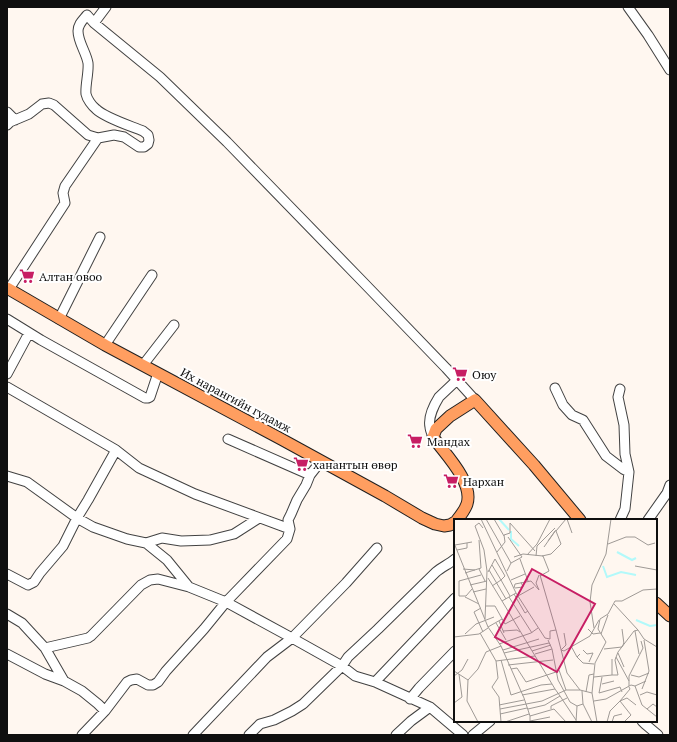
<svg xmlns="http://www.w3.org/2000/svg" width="677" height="742" font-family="'PT Serif',serif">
<rect width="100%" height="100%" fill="#fff7f0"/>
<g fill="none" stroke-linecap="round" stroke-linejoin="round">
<!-- minor casing -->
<g stroke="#424242" stroke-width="11">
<path id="minor" d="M 628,7 L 648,35 L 670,70
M 94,23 L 106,7
M 7,112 L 15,120
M 7,125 L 10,122 L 29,114 L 42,104 L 49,103 L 54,105 L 88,135 L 98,138 L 114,135 L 124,137 L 139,147 L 144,147 L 148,144 L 149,140 L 148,135 L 143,131 C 131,126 105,118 96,109 C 92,106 87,99 86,94 C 85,86 89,72 88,63 C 86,52 78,42 78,31 C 78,24 83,20 87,15 L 94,23 L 160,77 L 227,142 L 363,282 L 446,368 L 475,400
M 9,289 L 65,203 L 63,193 L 65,186 L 98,138
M 7,319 L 41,340 L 145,398 L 148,398 L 150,397 L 158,373
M 59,319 L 100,237
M 105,345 L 152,275
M 143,365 L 174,325
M 7,374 L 29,333
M 7,387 L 116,450 L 139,468 L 195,494 L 290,529
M 555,388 L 563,405 L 572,415 L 583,420 L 606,456 L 623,469 L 629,472 L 625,509 L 620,520
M 620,389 L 618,397 L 624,425 L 625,454 L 629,472
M 433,437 C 432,434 430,430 430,427 C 428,418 434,405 439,397 L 457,380
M 228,439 L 310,475
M 7,476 L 27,482 L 77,518 L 93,527 L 127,539 L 146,543 L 167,560 L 189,587 L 226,602 L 292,638 L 342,666 L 355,676 L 375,682 L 430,707 L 463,735
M 648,520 L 667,493 L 670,485
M 146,543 L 162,538 L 181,541 L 210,540 L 234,534 L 259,518
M 7,574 L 28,585 L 34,582 L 40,573 L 63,546 L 77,518 L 88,500 L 116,450
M 7,614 L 22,623 L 45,648 L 64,681
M 45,648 L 88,638 L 91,636 L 141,585 L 150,580 L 158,579 L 189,587
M 7,654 L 45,674 L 64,681 L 82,691 L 98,704 L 105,711
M 375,682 L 455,598
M 410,699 L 419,688 L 455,651
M 642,721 L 645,724 L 658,735
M 82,735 L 105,711 L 127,682 L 131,680 L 137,679 L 148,685 L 153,685 L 158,682 L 166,671 L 204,629 L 226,602 L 287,539 L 290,529 L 288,520 L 291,514 L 297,500 L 306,485 L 310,475 L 321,461
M 193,735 L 267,657 L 292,638 L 346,583 L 377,548
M 249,735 L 260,724 L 274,720 L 292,711 L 303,704 L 342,666 L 348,657 L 378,629 L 436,572 C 442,567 449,564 455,559
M 396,735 L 411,721 L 430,707
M 473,735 L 490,721"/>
</g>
<!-- major casing -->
<g stroke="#202020" stroke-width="13">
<path id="major" d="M 7,288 L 105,345 L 281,439 L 385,496 L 422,518 L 435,524 L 444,526 L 450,525 L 455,522
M 457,520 C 461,515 465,510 467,504 C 474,482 444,453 433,437 L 436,429 L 450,416 L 475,400 L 534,465 L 580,520
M 656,603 L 670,616"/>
</g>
<!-- minor -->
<use href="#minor" stroke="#fff" stroke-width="9"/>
<!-- major -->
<use href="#major" stroke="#ff9e60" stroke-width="11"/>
</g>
<!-- icons -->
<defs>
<g id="supermarket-bare" transform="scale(1.2)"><path d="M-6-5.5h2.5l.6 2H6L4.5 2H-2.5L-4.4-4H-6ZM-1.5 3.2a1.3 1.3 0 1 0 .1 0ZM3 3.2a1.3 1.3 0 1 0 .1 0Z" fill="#c71e64" stroke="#fff" stroke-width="2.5" paint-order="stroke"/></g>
</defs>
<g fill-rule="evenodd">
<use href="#supermarket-bare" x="27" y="276"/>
<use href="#supermarket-bare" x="460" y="374"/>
<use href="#supermarket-bare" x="415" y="441"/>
<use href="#supermarket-bare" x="301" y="464"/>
<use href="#supermarket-bare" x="451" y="481"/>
</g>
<g text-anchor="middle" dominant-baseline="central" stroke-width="4" stroke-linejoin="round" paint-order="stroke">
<!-- poi labels -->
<g font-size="12" fill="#0f0f0f" stroke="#fff" text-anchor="start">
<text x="39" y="276">Алтан овоо</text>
<text x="472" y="374">Оюу</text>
<text x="427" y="441">Мандах</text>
<text x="313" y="464">ханантын өвөр</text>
<text x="463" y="481">Нархан</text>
</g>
<!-- street labels -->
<g font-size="12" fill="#0f0f0f" stroke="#fff">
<text transform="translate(236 400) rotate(28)">Их нарангийн гудамж</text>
</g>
</g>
<!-- overview -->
<g transform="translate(454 519)">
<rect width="203" height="203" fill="#fff7f0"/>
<path fill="none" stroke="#b2f9fa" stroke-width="2" d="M 45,0 L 55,11M 57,12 L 57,20 L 65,27M 163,33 L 178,41 L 182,39M 149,47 L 153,58 L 167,53 L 182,56M 182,101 L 196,107 L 203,106"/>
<path fill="none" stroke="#9f9a96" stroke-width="1" d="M 27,0 L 62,74 L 91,119 L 96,120 L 96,112 L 102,111 L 113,154 L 126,171 L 138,174 L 143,203M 32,0 L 57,44 L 53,52M 40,0 L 50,17M 113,0 L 118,14M 29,9 L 25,4 L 21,7 L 30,31 L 33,52 L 31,100M 54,18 L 68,38 L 57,44M 94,22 L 101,12M 0,24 L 34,108 L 47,127 L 70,179 L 76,197 L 76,203M 154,25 L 172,18 L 181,18 L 194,26 L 201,24M 1,26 L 18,23M 90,28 L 102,11M 3,31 L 13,29 L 13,24M 43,33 L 51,23 L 50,16 L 56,14 L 56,4 L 81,32M 73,36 L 83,25 L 96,0M 82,37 L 83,27 L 101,9M 88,37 L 97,35 L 107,25 L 102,12 L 112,0M 60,38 L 69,35 L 89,37 L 95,52 L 86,57M 41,40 L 51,57 L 47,61M 66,40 L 74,62M 38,46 L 47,61M 181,47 L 203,51M 9,50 L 21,51M 25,50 L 31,62M 35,51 L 52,80M 34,53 L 41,40M 11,54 L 27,49 L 25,21M 86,56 L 102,111M 34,59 L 48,82 L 62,74M 57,61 L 71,55M 16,66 L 33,62M 38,67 L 47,61 L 56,77M 60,69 L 61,65 L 77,62 L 85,71 L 82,64 L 85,56M 61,69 L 69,68 L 67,63M 18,70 L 12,77 L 5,77 L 5,62 L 27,56M 19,73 L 32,70M 60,75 L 71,94 L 74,92M 64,77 L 80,68M 11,78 L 25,85M 55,78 L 78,114M 48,82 L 98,165M 160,85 L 184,111M 32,87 L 41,87 L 51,105 L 66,97M 27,89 L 20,93 L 29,113M 45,102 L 50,114M 42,104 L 52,121M 34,108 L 48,100M 140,109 L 136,83 L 138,66 L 152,35 L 157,0M 134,110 L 139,115 L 146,114M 168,110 L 170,125M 49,112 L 63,111 L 66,113M 181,112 L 185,135M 26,114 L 42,142 L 44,159 L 38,168 L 45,178 L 47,203M 11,115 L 22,105 L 40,98M 147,115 L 154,96M 0,118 L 25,115 L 34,109M 94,121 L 98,130 L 104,161 L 116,183 L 123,187 L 129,185 L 128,172M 45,125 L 77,114 L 84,109M 117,127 L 123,138M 150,130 L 168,128 L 170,124M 49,131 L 85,120M 107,131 L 110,132 L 136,117 L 145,101M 107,131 L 112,126 L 110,114M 129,131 L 133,135 L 139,134 L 135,143M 78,132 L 97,126M 50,134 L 95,124M 164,134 L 170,148M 81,135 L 98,130M 126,135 L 123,138 L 129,144 L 140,145M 162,138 L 175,162M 47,141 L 57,176 L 87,166 L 98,165 L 101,170M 42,142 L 81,137M 54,146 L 99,141M 57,150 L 63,149 L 72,163 L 102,153M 105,151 L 112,171 L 126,171M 0,152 L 14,161M 158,156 L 164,156 L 161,141 L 164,133 L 180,112 L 184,111 L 190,120 L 203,128M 177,156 L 185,158 L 195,154M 0,157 L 8,151 L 14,140M 140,158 L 158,156 L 158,140M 148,158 L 145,174 L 166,168 L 168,173M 148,165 L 160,162M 175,167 L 175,157 L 189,129 L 187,122M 181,167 L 188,186 L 203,198M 188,170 L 195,152 L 190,121M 132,173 L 135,156 L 140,155M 138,174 L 141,144 L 152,123 L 144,110 L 146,100 L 154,95 L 161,82 L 168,82 L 189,71 L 203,70M 68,176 L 101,170 L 106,177 L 91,186 L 74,190M 186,176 L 193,173 L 203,176M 106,177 L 122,201M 140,182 L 152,180 L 177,166 L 181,167 L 192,162M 0,184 L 8,178 L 5,155M 129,185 L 138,203M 45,186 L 70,181M 46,190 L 88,182 L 112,171M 97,190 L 97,187 L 113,179M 193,190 L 199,185 L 203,188M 46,195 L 73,189M 76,197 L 100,190 L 112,203M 76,202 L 96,198M 24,203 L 13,182 L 14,161 L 24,150 L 32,133 L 47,127M 51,203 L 75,195M 122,203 L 123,187M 153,203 L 156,192 L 166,182 L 173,179 L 182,186M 158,203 L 160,197 L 168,195M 170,203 L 177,196 L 166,182 L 176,170 L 175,168"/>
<path fill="#c71e64" fill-opacity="0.15" stroke="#c71e64" stroke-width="2" d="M 78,50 L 141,85 L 103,153 L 41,118 Z"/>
<rect width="203" height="203" fill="none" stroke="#0f0f0f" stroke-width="2"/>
</g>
<!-- border -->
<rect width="677" height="742" fill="none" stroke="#0f0f0f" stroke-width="16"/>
</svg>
